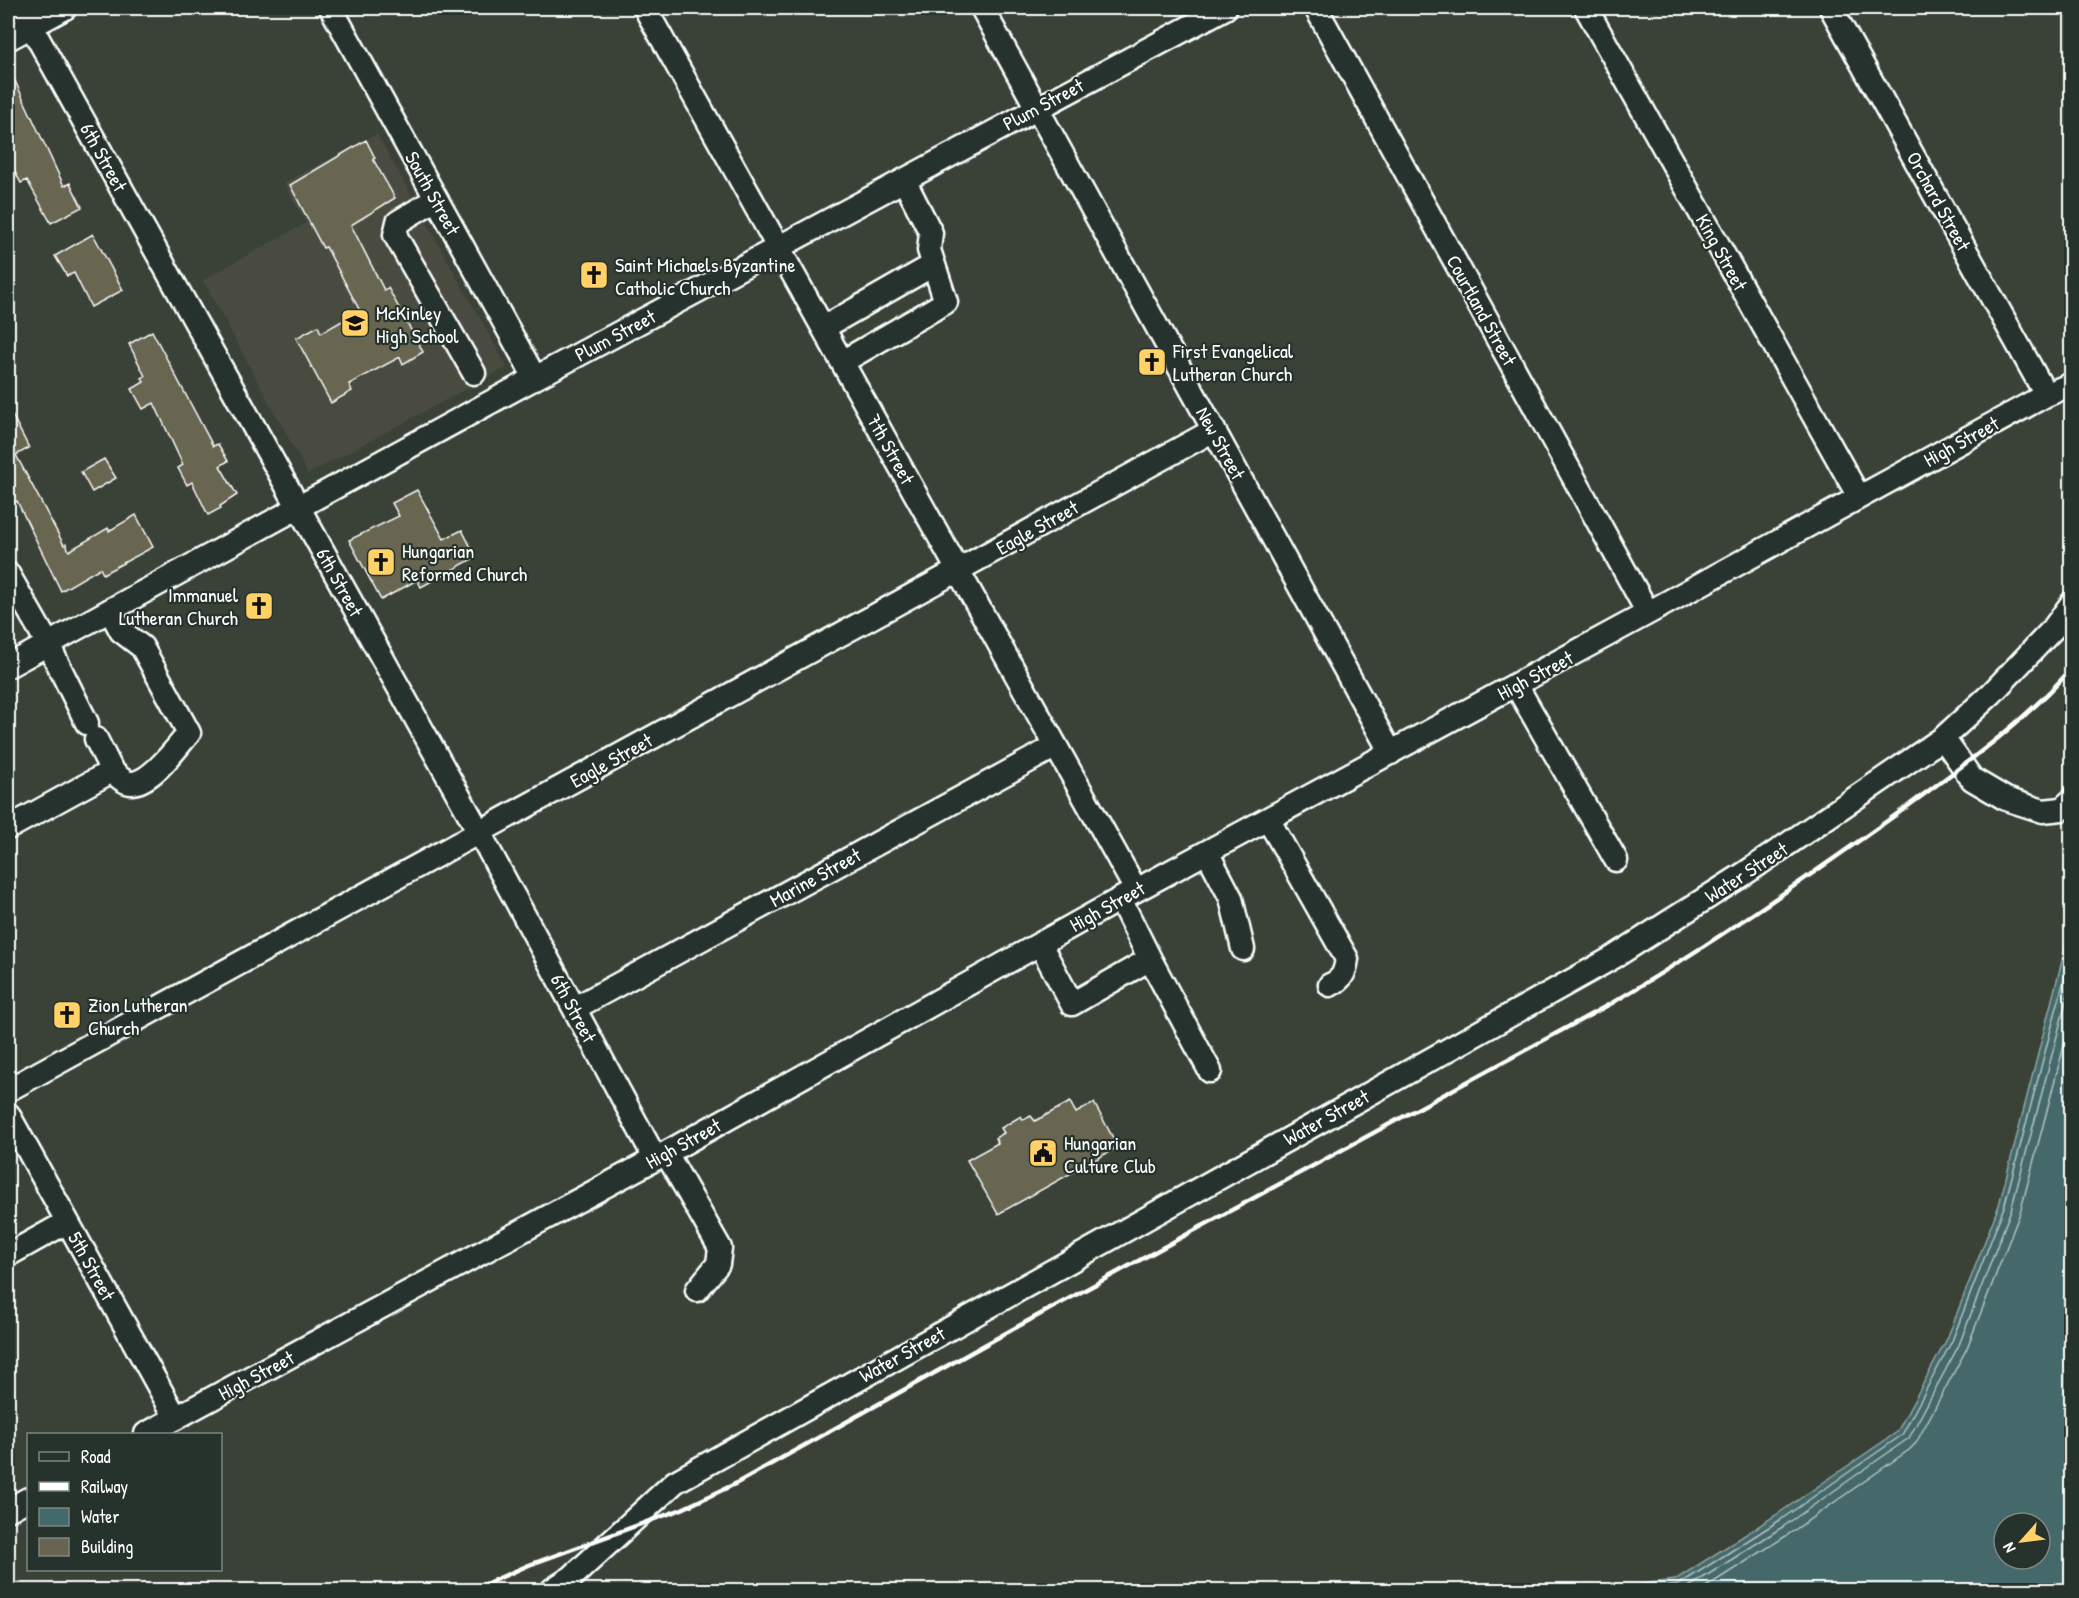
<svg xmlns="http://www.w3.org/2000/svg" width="2079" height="1598" font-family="'Patrick Hand',sans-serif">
<rect width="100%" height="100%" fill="#3a4238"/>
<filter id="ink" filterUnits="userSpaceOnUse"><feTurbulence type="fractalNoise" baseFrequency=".0167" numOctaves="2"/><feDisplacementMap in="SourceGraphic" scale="12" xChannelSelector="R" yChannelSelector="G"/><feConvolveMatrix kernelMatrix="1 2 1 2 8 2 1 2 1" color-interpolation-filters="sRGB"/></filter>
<g filter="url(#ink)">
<!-- built -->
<path fill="#484c40" d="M 377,134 L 507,367 L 308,474 L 203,280 L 306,223 L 284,183 Z"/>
<!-- water -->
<path fill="#44696a" stroke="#8fa5a6" stroke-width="1.5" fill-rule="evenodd" d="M 2071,926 L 2071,1590 L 1591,1590 L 1675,1580 L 1776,1515 L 1897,1432 L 1947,1339 L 1999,1205 ZM 2004,1523 L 2040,1523 L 2040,1559 L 2004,1559 Z"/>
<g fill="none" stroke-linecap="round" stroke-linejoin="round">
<!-- shore -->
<path stroke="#b4c3c3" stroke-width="1.5" d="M 1641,1590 L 1678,1585 L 1780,1520 L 1902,1435 L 1952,1341 L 2004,1207 L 2072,950
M 1684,1590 L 1784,1526 L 1909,1438 L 1959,1345 L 2011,1210 L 2072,979
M 1701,1590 L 1789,1534 L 1909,1450 L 1916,1443 L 1967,1348 L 2020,1213 L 2072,1015"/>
</g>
<!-- building -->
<path fill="#676551" stroke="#fff" stroke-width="1.5" d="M 8,66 L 64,186 L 70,183 L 82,207 L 51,223 L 27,180 L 21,183 L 8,159 Z
M 366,140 L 375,158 L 373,159 L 395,198 L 351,225 L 384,290 L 388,288 L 423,352 L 403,364 L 400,357 L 349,384 L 352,391 L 331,403 L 296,338 L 318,326 L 321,333 L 360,311 L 326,247 L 323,248 L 290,185 Z
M 93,234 L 123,290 L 91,307 L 74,273 L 67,276 L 55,256 Z
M 152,331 L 213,446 L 218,444 L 228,461 L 220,466 L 237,495 L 220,506 L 221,508 L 208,515 L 192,482 L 187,485 L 178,468 L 183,465 L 154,403 L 143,409 L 132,389 L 144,382 L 142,378 L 145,376 L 129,344 Z
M 8,407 L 29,448 L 16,455 L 64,545 L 66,544 L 69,551 L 108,528 L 109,531 L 136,515 L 153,547 L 103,574 L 100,568 L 61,591 L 17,501 L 13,503 L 8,493 Z
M 104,459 L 116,478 L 92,492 L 81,472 Z
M 417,490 L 444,539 L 462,530 L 476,557 L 421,587 L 417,580 L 381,600 L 349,540 L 399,516 L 392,503 Z
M 1070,1102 L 1076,1113 L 1094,1103 L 1118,1147 L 998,1214 L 967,1160 L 998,1143 L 995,1138 L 1004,1133 L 1001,1128 L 1021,1116 L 1023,1120 L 1031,1116 L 1035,1121 Z"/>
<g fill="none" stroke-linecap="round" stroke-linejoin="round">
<!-- minor casing -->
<g stroke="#fff" stroke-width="27">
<path id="minor" d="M 21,8 L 479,832 L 655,1158
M 331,8 L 535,378
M 645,8 L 1136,890
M 982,8 L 1391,753
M 1316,8 L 1648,613
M 1586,8 L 1859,497
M 1831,8 L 2046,395
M 8,39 L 65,8
M 436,199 L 398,222 L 395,235 L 474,373
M 823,328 L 933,265
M 842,362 L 946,302 L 929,250 L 931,233 L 904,180
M 8,574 L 48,644 L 87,723
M 110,610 L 121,631 L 142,647 L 189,733 C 177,747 152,782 132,783 C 124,783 118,776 112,771
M 8,666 L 535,378 L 1225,8
M 1516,685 L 1616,860
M 1943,738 L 1972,779 L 2006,799 L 2043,811 L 2062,809 L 2072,800
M 1268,819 L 1347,959 C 1345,972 1343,979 1330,985
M 8,828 L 112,771 L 96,739
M 1207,852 L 1231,898 L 1243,949
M 1040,944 L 1072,1004 L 1150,959 L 1120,899
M 1150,959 L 1210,1071
M 575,1008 L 1056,746
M 8,1090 L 1214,430
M 8,1114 L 176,1418
M 666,1153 L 720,1248 L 718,1264 L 697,1290
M 8,1255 L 67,1222
M 146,1434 L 666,1153 L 1120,899 L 1648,613 L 2046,395 L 2072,384
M 8,1510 L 28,1499
M 552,1590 L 572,1577 L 675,1482 L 1614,957 L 1744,874 L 1943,738 L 1992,693 L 2053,629 L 2072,603"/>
</g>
<!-- minor -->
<use href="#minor" stroke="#26332d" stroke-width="22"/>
<!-- rail -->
<path stroke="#fff" stroke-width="4.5" d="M 472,1590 L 529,1565 L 682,1509 L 735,1484 L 1015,1328 L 1612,1003 C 1710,945 1804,880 1897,814 C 1958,769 2021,726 2072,668"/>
</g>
</g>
<!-- icons -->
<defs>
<g id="church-square" transform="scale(1.5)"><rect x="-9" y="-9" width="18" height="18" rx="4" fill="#ffd166" stroke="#26332d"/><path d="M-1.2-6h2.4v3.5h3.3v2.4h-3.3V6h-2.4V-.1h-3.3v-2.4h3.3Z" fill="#111"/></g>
<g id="school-square" transform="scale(1.5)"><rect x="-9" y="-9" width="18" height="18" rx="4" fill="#ffd166" stroke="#26332d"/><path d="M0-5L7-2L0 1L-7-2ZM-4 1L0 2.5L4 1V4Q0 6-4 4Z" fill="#111"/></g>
<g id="civic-square" transform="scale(1.5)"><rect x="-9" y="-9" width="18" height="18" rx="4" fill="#ffd166" stroke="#26332d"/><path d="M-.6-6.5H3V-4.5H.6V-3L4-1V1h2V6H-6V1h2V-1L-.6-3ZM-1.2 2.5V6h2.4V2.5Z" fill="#111"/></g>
</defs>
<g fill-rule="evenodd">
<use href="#church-square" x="594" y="275"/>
<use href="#school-square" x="355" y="323"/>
<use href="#church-square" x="1152" y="362"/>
<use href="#church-square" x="381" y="562"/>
<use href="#church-square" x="259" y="606"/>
<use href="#church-square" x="67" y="1015"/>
<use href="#civic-square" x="1043" y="1153"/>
</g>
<g text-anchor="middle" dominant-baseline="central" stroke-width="4.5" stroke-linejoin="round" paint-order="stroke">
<!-- street labels -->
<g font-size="20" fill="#fff" stroke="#26332d">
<text transform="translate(1043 104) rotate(-28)">Plum Street</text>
<text transform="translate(104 157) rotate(61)">6th Street</text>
<text transform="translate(433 193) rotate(61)">South Street</text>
<text transform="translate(1939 201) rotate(61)">Orchard Street</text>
<text transform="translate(1722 252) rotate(61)">King Street</text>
<text transform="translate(1482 310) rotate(61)">Courtland Street</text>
<text transform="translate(615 335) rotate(-28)">Plum Street</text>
<text transform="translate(1961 441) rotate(-29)">High Street</text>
<text transform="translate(1221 443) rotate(61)">New Street</text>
<text transform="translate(891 449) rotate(61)">7th Street</text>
<text transform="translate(1037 527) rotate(-29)">Eagle Street</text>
<text transform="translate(340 582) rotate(61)">6th Street</text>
<text transform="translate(1535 675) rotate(-28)">High Street</text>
<text transform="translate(611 760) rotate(-29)">Eagle Street</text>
<text transform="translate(1746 872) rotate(-33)">Water Street</text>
<text transform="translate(815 877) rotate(-29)">Marine Street</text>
<text transform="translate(1107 906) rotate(-29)">High Street</text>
<text transform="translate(574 1008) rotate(62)">6th Street</text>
<text transform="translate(1326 1117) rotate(-29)">Water Street</text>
<text transform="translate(683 1143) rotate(-29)">High Street</text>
<text transform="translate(92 1266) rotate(61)">5th Street</text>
<text transform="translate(902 1354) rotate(-29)">Water Street</text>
<text transform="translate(256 1375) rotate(-28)">High Street</text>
</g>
<!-- poi labels -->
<g font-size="20" fill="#fff" stroke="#26332d" text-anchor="start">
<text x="615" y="264">Saint Michaels Byzantine<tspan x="615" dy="23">Catholic Church</tspan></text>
<text x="376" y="312">McKinley<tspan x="376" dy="23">High School</tspan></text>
<text x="1173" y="350">First Evangelical<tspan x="1173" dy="23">Lutheran Church</tspan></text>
<text x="402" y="550">Hungarian<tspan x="402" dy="23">Reformed Church</tspan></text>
<text x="238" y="594" text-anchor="end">Immanuel<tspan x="238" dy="23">Lutheran Church</tspan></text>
<text x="88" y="1004">Zion Lutheran<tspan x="88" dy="23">Church</tspan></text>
<text x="1064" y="1142">Hungarian<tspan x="1064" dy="23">Culture Club</tspan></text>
</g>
</g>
<!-- margin -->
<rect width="2079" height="1598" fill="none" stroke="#26332d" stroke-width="30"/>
<rect x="15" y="15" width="2049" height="1568" fill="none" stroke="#fff" stroke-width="2" filter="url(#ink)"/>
<!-- legend -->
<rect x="27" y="1433" width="195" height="138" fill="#26332d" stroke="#7d8581" stroke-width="1.5"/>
<rect x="39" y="1452" width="30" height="9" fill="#26332d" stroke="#7d8581" stroke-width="1.5"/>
<text x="81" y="1463" font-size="18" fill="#ffffff">Road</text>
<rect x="39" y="1482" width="30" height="9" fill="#ffffff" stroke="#7d8581" stroke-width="1.5"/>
<text x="81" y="1493" font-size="18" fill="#ffffff">Railway</text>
<rect x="39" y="1508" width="30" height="18" fill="#44696a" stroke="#7d8581" stroke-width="1.5"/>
<text x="81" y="1523" font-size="18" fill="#ffffff">Water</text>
<rect x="39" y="1538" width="30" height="18" fill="#676551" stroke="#7d8581" stroke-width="1.5"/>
<text x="81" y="1553" font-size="18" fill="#ffffff">Building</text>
<!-- north arrow -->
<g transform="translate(2022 1541) rotate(242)"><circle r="28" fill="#26332d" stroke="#7d8581" stroke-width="1.5"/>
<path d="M0-4.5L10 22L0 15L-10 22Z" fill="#ffd166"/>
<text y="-9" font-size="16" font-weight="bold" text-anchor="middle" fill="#ffffff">N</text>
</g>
</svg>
